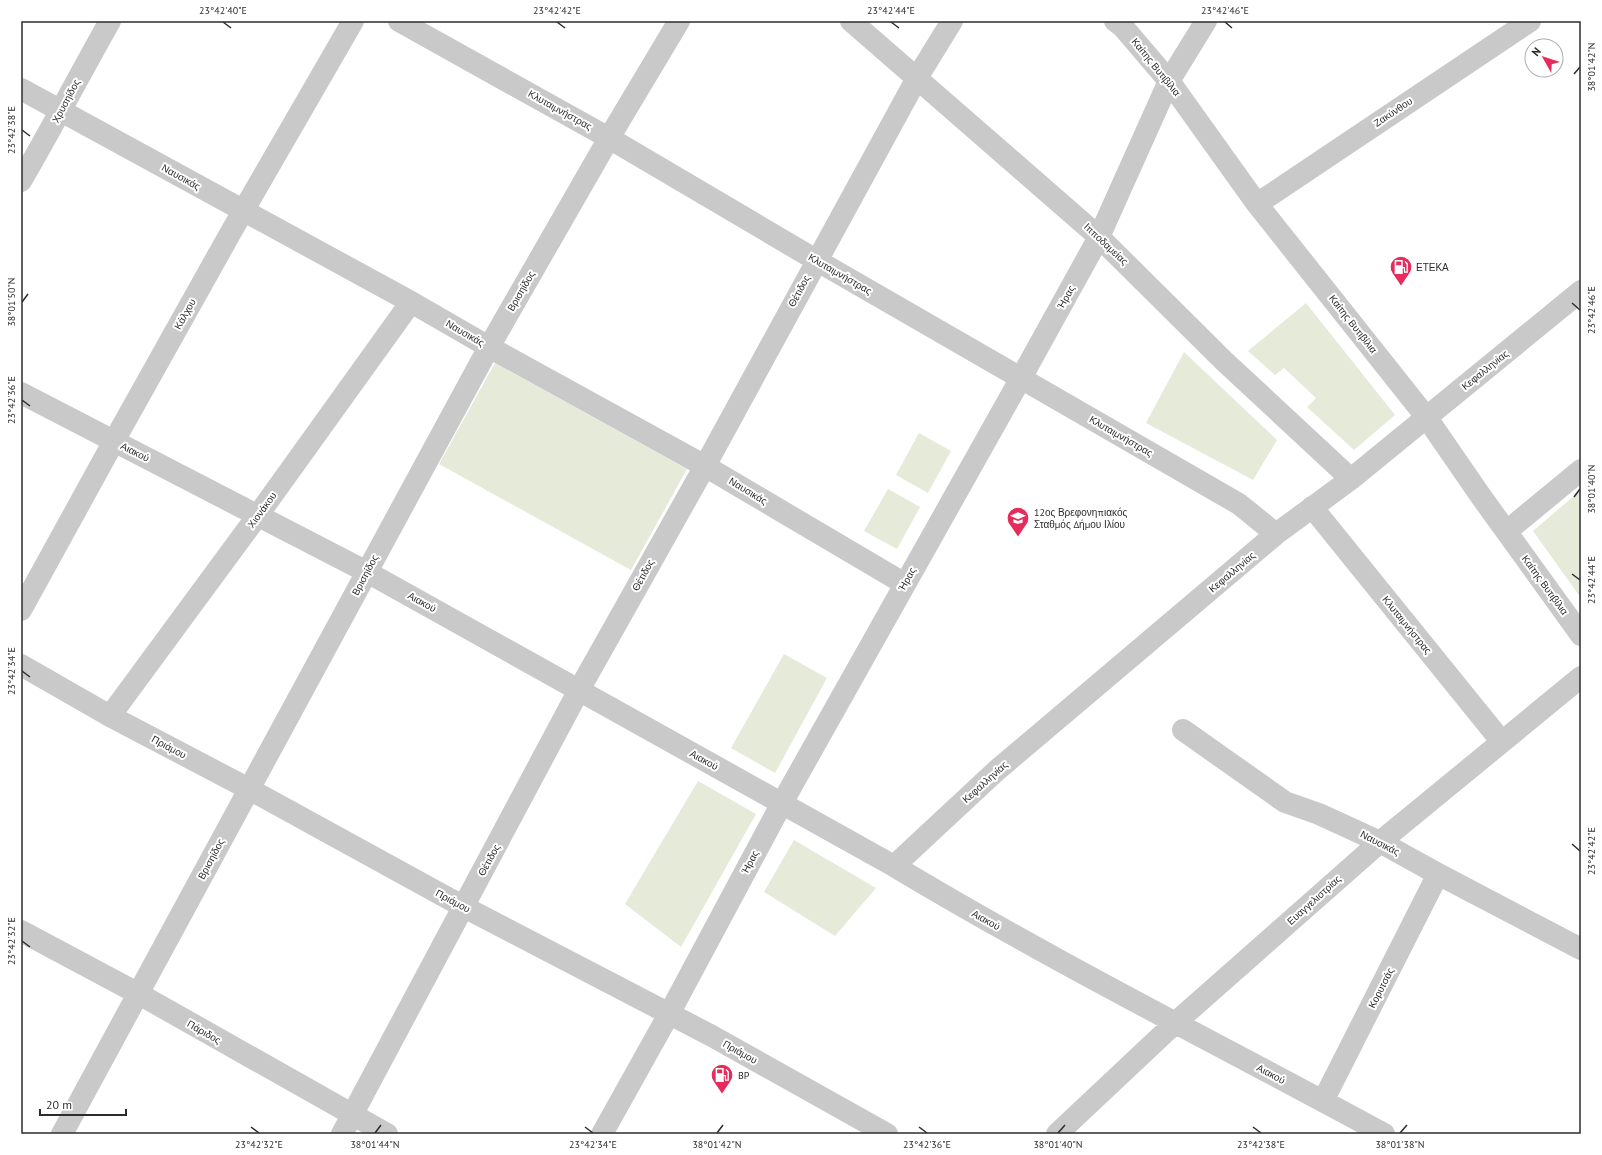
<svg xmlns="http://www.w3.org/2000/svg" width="1602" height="1155" font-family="'PT Sans',sans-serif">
<rect width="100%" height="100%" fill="#fff"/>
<!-- green -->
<path fill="#e5ead9" d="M 1306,303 L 1395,415 L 1354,450 L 1307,407 L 1316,398 L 1284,368 L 1275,375 L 1248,351 Z
M 1184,352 L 1277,440 L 1253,480 L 1146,423 Z
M 495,363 L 687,469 L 631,570 L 439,464 Z
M 919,433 L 951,451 L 928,493 L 896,475 Z
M 888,489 L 920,507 L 897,549 L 864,531 Z
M 1581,490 L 1581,598 L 1533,531 Z
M 784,654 L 827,678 L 775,773 L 731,748 Z
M 698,781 L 756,814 L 681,947 L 625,904 Z
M 794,840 L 876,888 L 835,936 L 764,892 Z"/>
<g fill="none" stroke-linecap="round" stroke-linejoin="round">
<!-- minor -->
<path stroke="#c9c9c9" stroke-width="22" d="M 399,21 L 609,138 L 816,260 L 1239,504 L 1276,534
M 851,21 L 1099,237 L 1224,361 L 1351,479
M 1115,21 L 1123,27 L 1169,81 L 1257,204 L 1427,418 L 1480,495 L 1581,635
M 21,89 L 411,302 L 489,347 L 705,466 L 905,584
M 21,181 C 52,128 80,74 110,21
M 1257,204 L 1530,21
M 21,393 L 367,572 L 894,866 C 1054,962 1220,1045 1384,1134
M 1312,507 L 1502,742
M 1507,531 L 1581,470
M 21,610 L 114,441 L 231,232 L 353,21
M 110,716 L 258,515 L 411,302
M 1183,730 L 1285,802 L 1319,814 L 1380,842 L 1438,874 L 1581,949
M 894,866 L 996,771 L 1276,534 L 1351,479 L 1581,291
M 1323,1101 L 1438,874
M 62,1134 L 489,347 L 609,138 L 679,21
M 342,1134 L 579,690 L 705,466 L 917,78 L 952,21
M 602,1134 L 669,1014 L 782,803 L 1021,378 L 1099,237 L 1169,81 L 1206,21
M 1057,1134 L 1175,1023 L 1380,842 L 1581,677"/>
<!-- tertiary -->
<path stroke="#c9c9c9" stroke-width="22" d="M 21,665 L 110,716 L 249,789 L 464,907 L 712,1036 L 887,1134
M 21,931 L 139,994 L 387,1134"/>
</g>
<!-- ticks -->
<path fill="none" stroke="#2c2c2c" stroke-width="1.5" d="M 223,22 L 231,28M 557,22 L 565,28M 891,22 L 899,28M 1225,22 L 1232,28M 1574,74 L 1580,67M 22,130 L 30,136M 22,302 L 28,294M 1572,303 L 1580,310M 22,400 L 30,406M 1574,497 L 1580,489M 1572,574 L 1580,580M 22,671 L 30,677M 1572,844 L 1580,851M 22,941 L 30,947M 251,1127 L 259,1133M 585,1127 L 593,1133M 919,1127 L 927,1133M 1253,1127 L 1261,1133M 375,1133 L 381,1125M 717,1133 L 723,1125M 1058,1133 L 1065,1125M 1400,1133 L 1407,1125"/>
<!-- icons -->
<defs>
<g id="fuel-pin" transform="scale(1.15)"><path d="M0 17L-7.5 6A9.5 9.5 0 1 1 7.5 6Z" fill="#e52c5c" stroke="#fff"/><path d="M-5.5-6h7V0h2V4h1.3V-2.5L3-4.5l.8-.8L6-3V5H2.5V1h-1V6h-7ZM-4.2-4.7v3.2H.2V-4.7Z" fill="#fff"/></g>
<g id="school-pin" transform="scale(1.15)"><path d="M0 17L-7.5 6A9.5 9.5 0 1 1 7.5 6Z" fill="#e52c5c" stroke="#fff"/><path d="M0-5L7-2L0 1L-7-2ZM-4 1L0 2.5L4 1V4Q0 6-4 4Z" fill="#fff"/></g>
</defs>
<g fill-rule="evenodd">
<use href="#fuel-pin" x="1401" y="267"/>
<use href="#school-pin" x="1018" y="518"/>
<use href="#fuel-pin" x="722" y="1075"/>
</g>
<g text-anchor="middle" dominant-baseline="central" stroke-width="4" stroke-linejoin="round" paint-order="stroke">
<!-- street labels -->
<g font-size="10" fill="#2c2c2c" stroke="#fff">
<text transform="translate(1156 67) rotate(51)">Καίτης Βυτιβίλια</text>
<text transform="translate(66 101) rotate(-62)">Χρυσηίδος</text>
<text transform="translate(560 110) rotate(29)">Κλυταιμνήστρας</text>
<text transform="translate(1393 112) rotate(-34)">Ζακύνθου</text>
<text transform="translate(181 177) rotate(29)">Ναυσικάς</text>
<text transform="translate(1106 244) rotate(43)">Ιπποδαμείας</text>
<text transform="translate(840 274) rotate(30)">Κλυταιμνήστρας</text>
<text transform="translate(521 291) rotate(-60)">Βρισηίδος</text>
<text transform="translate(799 291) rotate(-62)">Θέτιδος</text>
<text transform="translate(1066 297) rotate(-61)">Ήρας</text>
<text transform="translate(185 314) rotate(-61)">Κάλχου</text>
<text transform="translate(1353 324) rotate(52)">Καίτης Βυτιβίλια</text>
<text transform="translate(465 333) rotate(30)">Ναυσικάς</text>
<text transform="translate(1485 370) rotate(-39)">Κεφαλληνίας</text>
<text transform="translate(1121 436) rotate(30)">Κλυταιμνήστρας</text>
<text transform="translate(135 452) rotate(27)">Αιακού</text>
<text transform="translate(748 491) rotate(31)">Ναυσικάς</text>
<text transform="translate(262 510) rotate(-54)">Χιονάκου</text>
<text transform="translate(1232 572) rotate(-40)">Κεφαλληνίας</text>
<text transform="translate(365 575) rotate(-62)">Βρισηίδος</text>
<text transform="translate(643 575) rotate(-61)">Θέτιδος</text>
<text transform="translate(907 579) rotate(-61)">Ήρας</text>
<text transform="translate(1545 585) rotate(54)">Καίτης Βυτιβίλια</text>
<text transform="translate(422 602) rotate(29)">Αιακού</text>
<text transform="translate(1407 625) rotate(51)">Κλυταιμνήστρας</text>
<text transform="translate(169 747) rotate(28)">Πριάμου</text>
<text transform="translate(704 760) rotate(29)">Αιακού</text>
<text transform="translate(985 782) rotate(-42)">Κεφαλληνίας</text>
<text transform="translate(1380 843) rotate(27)">Ναυσικάς</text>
<text transform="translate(211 859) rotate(-62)">Βρισηίδος</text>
<text transform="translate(489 860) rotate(-61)">Θέτιδος</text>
<text transform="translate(750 862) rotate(-62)">Ήρας</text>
<text transform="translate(1314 900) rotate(-42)">Ευαγγελιστρίας</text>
<text transform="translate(453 901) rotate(28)">Πριάμου</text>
<text transform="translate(986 920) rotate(29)">Αιακού</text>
<text transform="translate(1381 988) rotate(-63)">Κορυτσάς</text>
<text transform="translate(204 1032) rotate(30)">Πάριδος</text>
<text transform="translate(740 1052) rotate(29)">Πριάμου</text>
<text transform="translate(1271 1074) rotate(28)">Αιακού</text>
</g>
<!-- poi labels -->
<g font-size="10" fill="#2c2c2c" stroke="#fff" text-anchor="start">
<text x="1416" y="267">ΕΤΕΚΑ</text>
<text x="1034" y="512">12ος Βρεφονηπιακός<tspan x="1034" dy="12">Σταθμός Δήμου Ιλίου</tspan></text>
<text x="738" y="1075">BP</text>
</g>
</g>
<!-- border -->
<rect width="1602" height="1155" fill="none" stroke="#ffffff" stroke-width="44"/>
<!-- north arrow -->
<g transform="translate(1544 58) rotate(309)"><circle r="19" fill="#ffffff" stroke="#ababab"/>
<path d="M0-3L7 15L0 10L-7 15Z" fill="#e52c5c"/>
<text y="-6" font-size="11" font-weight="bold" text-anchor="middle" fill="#2c2c2c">N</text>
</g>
<!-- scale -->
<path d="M40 1109v6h86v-6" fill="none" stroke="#2c2c2c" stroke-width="2"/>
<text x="46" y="1109" font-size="12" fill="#2c2c2c" stroke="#ffffff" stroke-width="3" paint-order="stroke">20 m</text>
<rect x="22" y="22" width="1558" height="1111" fill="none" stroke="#2c2c2c" stroke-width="1.5"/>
<g font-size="10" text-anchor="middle" fill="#2c2c2c">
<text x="223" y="14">23°42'40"E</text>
<text x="557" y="14">23°42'42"E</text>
<text x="891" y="14">23°42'44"E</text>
<text x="1225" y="14">23°42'46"E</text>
<text transform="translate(1591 67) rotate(-90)" y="4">38°01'42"N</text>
<text transform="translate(11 130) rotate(-90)" y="4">23°42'38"E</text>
<text transform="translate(11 302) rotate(-90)" y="4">38°01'50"N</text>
<text transform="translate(1591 310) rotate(-90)" y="4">23°42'46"E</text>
<text transform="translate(11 400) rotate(-90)" y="4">23°42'36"E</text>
<text transform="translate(1591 489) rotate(-90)" y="4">38°01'40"N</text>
<text transform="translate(1591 580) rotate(-90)" y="4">23°42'44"E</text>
<text transform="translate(11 671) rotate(-90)" y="4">23°42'34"E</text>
<text transform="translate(1591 851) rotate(-90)" y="4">23°42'42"E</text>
<text transform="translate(11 941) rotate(-90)" y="4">23°42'32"E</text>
<text x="259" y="1148">23°42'32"E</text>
<text x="375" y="1148">38°01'44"N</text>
<text x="593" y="1148">23°42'34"E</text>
<text x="717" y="1148">38°01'42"N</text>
<text x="927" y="1148">23°42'36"E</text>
<text x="1058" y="1148">38°01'40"N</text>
<text x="1261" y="1148">23°42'38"E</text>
<text x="1400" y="1148">38°01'38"N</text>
</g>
</svg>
